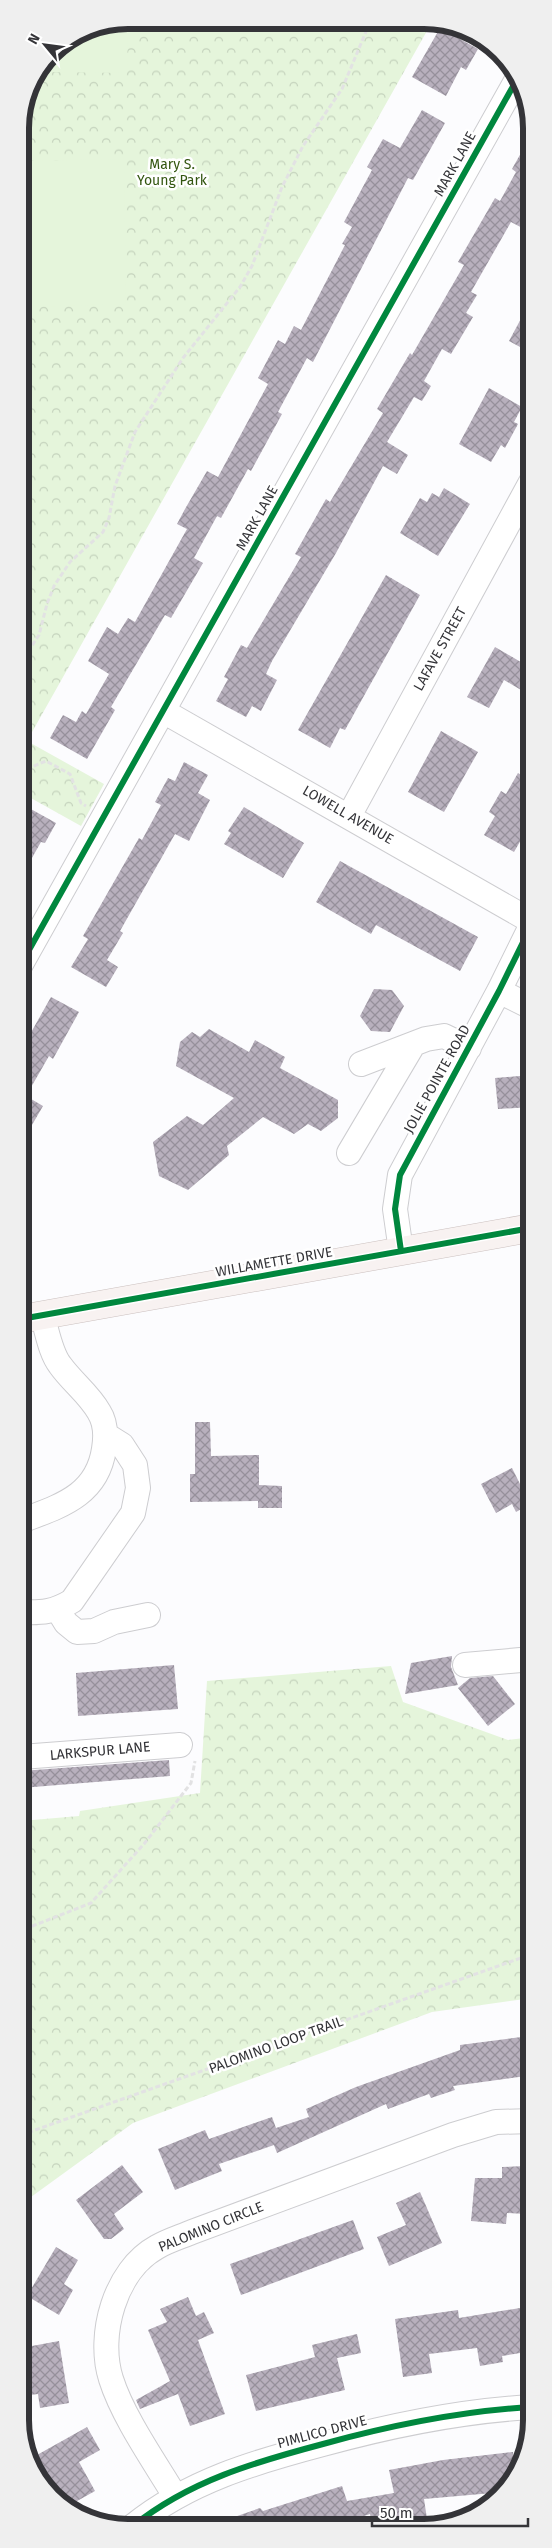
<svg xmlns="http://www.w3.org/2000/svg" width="552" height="2548" font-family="'Fira Sans',sans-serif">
<defs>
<pattern id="forest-crowns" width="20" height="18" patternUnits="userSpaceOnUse" patternTransform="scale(1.25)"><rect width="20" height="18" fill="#e5f5db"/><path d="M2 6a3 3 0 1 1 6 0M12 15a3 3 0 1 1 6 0" fill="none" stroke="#c5d3bd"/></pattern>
<pattern id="building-cross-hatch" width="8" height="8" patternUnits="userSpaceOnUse" patternTransform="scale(1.25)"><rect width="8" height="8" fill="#b8b0bd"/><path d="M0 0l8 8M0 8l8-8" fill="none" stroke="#96909b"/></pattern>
</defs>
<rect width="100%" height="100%" fill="#fcfcfe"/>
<!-- forest -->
<path fill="url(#forest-crowns)" d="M 128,20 L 432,22 L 27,741 L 104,784 L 81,826 L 20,792 L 20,121 L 31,80 L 52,51 L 87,28 Z
M 391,1666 L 403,1702 L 508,1740 L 532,1737 L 532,1998 L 432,2012 L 133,2123 L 31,2197 L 21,2225 L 21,1821 L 79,1816 L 80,1811 L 200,1793 L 207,1681 Z"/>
<!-- garden -->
<path fill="#e5f5db" d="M 128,20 L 127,73 L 50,72 L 52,51 L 87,28 Z
M 124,159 L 126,304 L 20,307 L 20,161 Z"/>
<!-- building -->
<path fill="url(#building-cross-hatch)" d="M 440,28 L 478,49 L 466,70 L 461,67 L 446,96 L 412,77 Z
M 422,110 L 445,123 L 413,180 L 408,178 L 313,362 L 307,358 L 278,412 L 282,414 L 251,471 L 248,469 L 221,518 L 217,516 L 194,558 L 203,563 L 171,618 L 165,615 L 111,707 L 115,710 L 87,759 L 50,738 L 63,715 L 76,722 L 82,711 L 86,714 L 109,674 L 88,661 L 107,627 L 118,634 L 128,618 L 135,622 L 187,529 L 177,524 L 185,509 L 207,471 L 218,477 L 268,384 L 258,378 L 278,340 L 285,344 L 294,326 L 301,330 L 345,245 L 342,244 L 352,227 L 344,222 L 372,170 L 367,167 L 383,139 L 400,148 Z
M 531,135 L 531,221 L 526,230 L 511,222 L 471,292 L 477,295 L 466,313 L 473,317 L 451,354 L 442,349 L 424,381 L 431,386 L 422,401 L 414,397 L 387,442 L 408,455 L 397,474 L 383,466 L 336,553 L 272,661 L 266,674 L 277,680 L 261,711 L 252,706 L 246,717 L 216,701 L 228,679 L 224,677 L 241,645 L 247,648 L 301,557 L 295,554 L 326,499 L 330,502 L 383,413 L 377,409 L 410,353 L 412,355 L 464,265 L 458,262 L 495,198 L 500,201 L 516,172 L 512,169 Z
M 531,300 L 531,353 L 509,341 Z
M 489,388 L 522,407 L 514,422 L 518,424 L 505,448 L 501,445 L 491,462 L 459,444 Z
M 444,488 L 470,504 L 438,556 L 400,533 L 420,498 L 427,502 L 432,493 L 439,497 Z
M 386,575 L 420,595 L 345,730 L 340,728 L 330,748 L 298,730 Z
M 495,647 L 531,668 L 531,671 L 521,690 L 504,680 L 489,708 L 467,697 Z
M 441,731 L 478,752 L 444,812 L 408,792 Z
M 184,762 L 208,775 L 198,793 L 210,800 L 189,841 L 175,834 L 120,931 L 123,933 L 107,960 L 118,967 L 106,987 L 71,967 L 88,939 L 83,936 L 139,838 L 142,840 L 161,805 L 155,802 L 168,778 L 175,781 Z
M 518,773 L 531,781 L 531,836 L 525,833 L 514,852 L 484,835 L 495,816 L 489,812 L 501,791 L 506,794 Z
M 244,807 L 304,843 L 283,878 L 224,844 L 231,833 L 228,831 Z
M 29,808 L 56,823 L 45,843 L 41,842 L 20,879 L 20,823 Z
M 340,861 L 478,937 L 460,971 L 376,925 L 371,934 L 316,902 Z
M 374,989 L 392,990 L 404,1006 L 390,1032 L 371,1031 L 360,1016 Z
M 51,997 L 79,1012 L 53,1059 L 49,1056 L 26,1096 L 43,1106 L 21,1144 L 20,1052 Z
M 209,1029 L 249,1052 L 255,1040 L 285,1057 L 280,1068 L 338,1100 L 338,1118 L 321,1131 L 308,1124 L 294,1134 L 263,1117 L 227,1146 L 229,1155 L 188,1190 L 159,1176 L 153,1142 L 187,1116 L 203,1125 L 234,1098 L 176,1066 L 180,1042 L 192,1032 L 200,1037 Z
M 531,1075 L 531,1107 L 498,1109 L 495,1078 Z
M 195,1422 L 210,1422 L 211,1456 L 259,1455 L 259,1485 L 282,1486 L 282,1508 L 258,1508 L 258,1501 L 190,1502 L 190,1474 L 195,1474 Z
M 512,1468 L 530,1504 L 516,1512 L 512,1504 L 496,1513 L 481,1484 Z
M 452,1656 L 451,1667 L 458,1685 L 405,1694 L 411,1663 Z
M 174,1665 L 178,1709 L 78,1716 L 76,1673 Z
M 493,1676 L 515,1704 L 488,1726 L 458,1688 L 470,1678 Z
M 169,1760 L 170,1776 L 21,1788 L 21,1771 Z
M 521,2037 L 526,2076 L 453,2086 L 455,2090 L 431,2098 L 429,2094 L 388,2109 L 386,2104 L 277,2153 L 274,2145 L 219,2164 L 222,2171 L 175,2190 L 158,2149 L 205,2130 L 209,2139 L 272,2117 L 276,2128 L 309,2117 L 306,2109 L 356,2087 L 460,2050 L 460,2045 Z
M 122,2165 L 143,2192 L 114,2214 L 124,2229 L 111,2239 L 104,2239 L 76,2200 Z
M 526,2166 L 526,2214 L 507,2213 L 506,2224 L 471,2221 L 475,2178 L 502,2178 L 502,2167 Z
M 420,2192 L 442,2243 L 389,2266 L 377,2237 L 406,2225 L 396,2203 Z
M 353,2220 L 364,2249 L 241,2295 L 230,2264 Z
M 56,2247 L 78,2260 L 64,2284 L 73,2290 L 59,2315 L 27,2296 Z
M 188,2297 L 196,2316 L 204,2312 L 214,2333 L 198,2340 L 225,2414 L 190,2426 L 178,2394 L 140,2409 L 136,2400 L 170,2381 L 148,2330 L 167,2322 L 160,2309 Z
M 532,2306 L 532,2351 L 502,2356 L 503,2362 L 480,2366 L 477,2348 L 429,2354 L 432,2373 L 403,2377 L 395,2319 L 458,2310 L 459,2318 Z
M 357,2334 L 361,2353 L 337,2358 L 345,2390 L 256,2411 L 246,2375 L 315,2357 L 312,2345 Z
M 59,2341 L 69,2403 L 40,2408 L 38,2394 L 30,2395 L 21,2348 Z
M 87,2427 L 100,2450 L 79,2462 L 95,2491 L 70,2505 L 63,2501 L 37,2455 Z
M 513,2452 L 515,2474 L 504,2492 L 424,2499 L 427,2519 L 372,2527 L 370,2514 L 330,2527 L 215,2526 L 217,2523 L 260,2508 L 263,2511 L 342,2486 L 347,2501 L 394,2493 L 389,2470 L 443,2460 Z"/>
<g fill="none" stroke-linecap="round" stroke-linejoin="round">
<!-- minor casing -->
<g stroke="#cdcdd0" stroke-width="26">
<path id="minor" d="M 163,711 L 531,921
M 349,816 L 531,482
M 20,966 L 516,81
M 499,991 L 531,1007
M 361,1064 L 426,1039 L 444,1036 L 469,1048
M 349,1153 L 413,1045
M 401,1251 L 395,1209 L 400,1175 L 499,991 L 531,926
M 21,1521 C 60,1506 97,1496 104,1449 C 106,1437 106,1423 99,1412 C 89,1394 72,1382 60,1365 C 50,1352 47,1330 42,1315
M 58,1610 L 66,1623 L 77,1632 L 94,1631 L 114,1622 L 148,1615
M 21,1612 C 42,1613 54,1612 72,1601 L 133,1513 L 138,1488 L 135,1465 L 122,1445 L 106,1435
M 465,1665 L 532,1659
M 21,1757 L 180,1745
M 175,2496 C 154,2461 123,2417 111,2379 C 97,2335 115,2270 157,2247 C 167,2241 180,2237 192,2232 L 453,2135 L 496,2122 L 532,2121
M 133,2526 C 189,2481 255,2462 323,2444 C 392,2425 461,2411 532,2407"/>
</g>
<!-- major casing -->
<g stroke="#cbc0bf" stroke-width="29">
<path id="major" d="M 21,1319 L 531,1228"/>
</g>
<!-- path -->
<path stroke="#e2e2e3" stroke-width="3" stroke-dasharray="5 2.5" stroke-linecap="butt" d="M 20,664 L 39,635 L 47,604 L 54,586 L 70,562 L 103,532 L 109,518 L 115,486 L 135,432 L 183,358 L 240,287 L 252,266 L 282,187 L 303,146 L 342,89 L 370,22
M 20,772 L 46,761 L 70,774 L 81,803 L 86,806
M 21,1969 L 30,1927 L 91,1903 L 144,1844 L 191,1783 L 195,1761
M 21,2135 L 532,1954"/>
<!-- minor -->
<use href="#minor" stroke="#fff" stroke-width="24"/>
<!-- major -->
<use href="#major" stroke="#f8f2f1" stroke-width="28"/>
<!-- cycleway casing -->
<g stroke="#fff" stroke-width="9">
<path id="cycleway" d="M 20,966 L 516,81
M 401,1251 L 395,1209 L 400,1175 L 499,991 L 531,926
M 21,1319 L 531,1228
M 133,2526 C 189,2481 255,2462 323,2444 C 392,2425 461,2411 532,2407"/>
</g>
<!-- cycleway -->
<use href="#cycleway" stroke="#00873e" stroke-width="6"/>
</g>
<g text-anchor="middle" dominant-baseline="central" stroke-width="5" stroke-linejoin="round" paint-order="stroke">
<!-- park labels -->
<g font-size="14" fill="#335610" stroke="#fff">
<text x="172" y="164">Mary S.<tspan x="172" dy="16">Young Park</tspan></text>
</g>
<!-- street labels -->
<g font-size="14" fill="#343438" stroke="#fff">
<text transform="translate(455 164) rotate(-61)">MARK LANE</text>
<text transform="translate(257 518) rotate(-61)">MARK LANE</text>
<text transform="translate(440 649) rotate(-61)">LAFAVE STREET</text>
<text transform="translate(348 815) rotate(30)">LOWELL AVENUE</text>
<text transform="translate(437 1079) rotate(-61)">JOLIE POINTE ROAD</text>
<text transform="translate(274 1262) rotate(-10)">WILLAMETTE DRIVE</text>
<text transform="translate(100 1751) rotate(-5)">LARKSPUR LANE</text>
<text transform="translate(276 2045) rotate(-20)">PALOMINO LOOP TRAIL</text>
<text transform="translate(211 2227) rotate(-22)">PALOMINO CIRCLE</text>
<text transform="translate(322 2432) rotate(-15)">PIMLICO DRIVE</text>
</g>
</g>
<!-- crop -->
<path d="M0 0H552V2548H0ZM128 29H424A99 99 0 0 1 523 128V2420A99 99 0 0 1 424 2519H128A99 99 0 0 1 29 2420V128A99 99 0 0 1 128 29Z" fill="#efefef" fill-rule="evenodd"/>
<path fill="none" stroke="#343438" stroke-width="6" d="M128 29H424A99 99 0 0 1 523 128V2420A99 99 0 0 1 424 2519H128A99 99 0 0 1 29 2420V128A99 99 0 0 1 128 29Z"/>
<!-- north arrow -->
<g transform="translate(45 45) rotate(299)" stroke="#ffffff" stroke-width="4" paint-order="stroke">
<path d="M0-4L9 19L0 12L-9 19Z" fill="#343438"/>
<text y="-8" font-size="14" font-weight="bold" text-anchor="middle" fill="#343438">N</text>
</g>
<!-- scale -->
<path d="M372 2518v8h156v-8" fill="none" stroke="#343438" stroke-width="2.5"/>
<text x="380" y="2518" font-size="15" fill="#343438" stroke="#ffffff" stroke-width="4" paint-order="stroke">50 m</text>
</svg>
